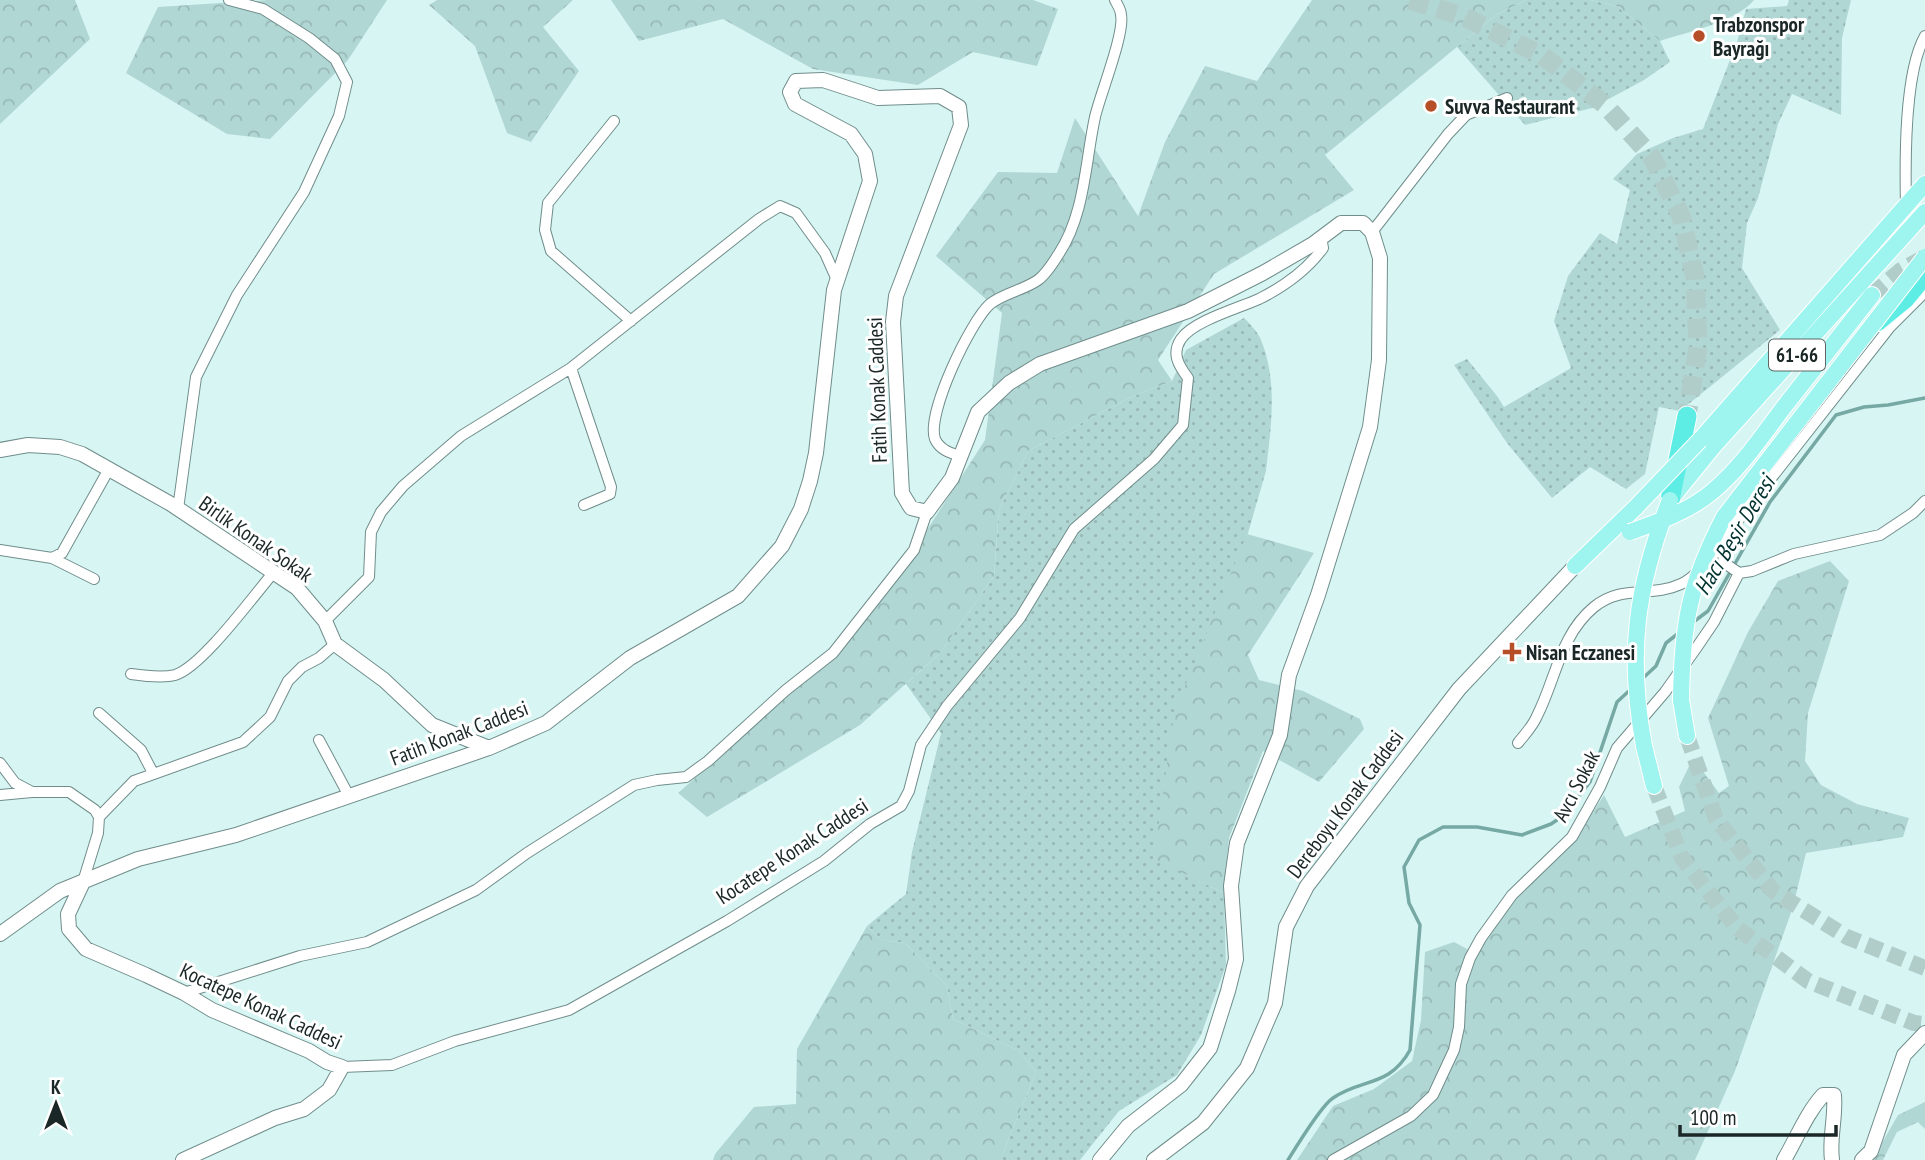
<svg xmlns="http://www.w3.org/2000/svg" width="1925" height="1160" font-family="'PT Sans Narrow',sans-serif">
<defs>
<pattern id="grass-dots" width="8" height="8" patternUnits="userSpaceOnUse" patternTransform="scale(1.75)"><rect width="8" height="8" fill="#b1d7d4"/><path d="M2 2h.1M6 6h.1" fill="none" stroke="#98b9b6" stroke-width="1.8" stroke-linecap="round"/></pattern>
<pattern id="forest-crowns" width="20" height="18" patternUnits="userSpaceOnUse" patternTransform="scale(1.75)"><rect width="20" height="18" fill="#b1d7d4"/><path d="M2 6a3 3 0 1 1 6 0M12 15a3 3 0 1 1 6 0" fill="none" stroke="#98b9b6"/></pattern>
</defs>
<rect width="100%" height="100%" fill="#d7f6f3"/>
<!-- grass -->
<path fill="url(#grass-dots)" d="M 1526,0 L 1590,0 L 1617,6 L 1660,41 L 1670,62 L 1644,80 L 1592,108 L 1525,125 L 1457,47 L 1496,15 Z
M 1789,0 L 1851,0 L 1842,38 L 1841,115 L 1792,94 L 1778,124 L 1758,198 L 1747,223 L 1742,268 L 1780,330 L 1680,411 L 1659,407 L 1645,474 L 1626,489 L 1590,467 L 1552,498 L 1507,443 L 1454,365 L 1467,359 L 1497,396 L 1504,407 L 1571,368 L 1554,321 L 1568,276 L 1600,233 L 1617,244 L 1630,190 L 1613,179 L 1637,154 L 1673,138 L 1703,129 L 1737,42 L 1746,9 L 1787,6 Z
M 1244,318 C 1250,324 1258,332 1261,340 C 1278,381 1271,428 1266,471 L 1154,858 L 1224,893 L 1226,965 L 1201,1035 L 1177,1075 L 1119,1111 L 1080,1160 L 1000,1160 L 1036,1072 L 1019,1051 L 953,1019 L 947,986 L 905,943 L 881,940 L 867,926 L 906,894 L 912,852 L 941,733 L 906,684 L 940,653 L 994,576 L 999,510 L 1028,451 L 1131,397 L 1172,381 L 1186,350 Z"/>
<!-- forest -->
<path fill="url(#forest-crowns)" d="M 0,0 L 75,0 L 90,39 L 0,124 Z
M 269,0 L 387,0 L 348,60 L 270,139 L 227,134 L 126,73 L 158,7 Z
M 437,0 L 573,0 L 543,27 L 579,71 L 531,142 L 507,133 L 475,46 L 429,5 Z
M 611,0 L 1033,0 L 1058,9 L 1037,66 L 973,52 L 918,85 L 813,69 L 723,19 L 639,41 Z
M 1312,0 L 1526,0 L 1496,15 L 1325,155 L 1354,190 L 1214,274 L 1158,360 L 1172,381 L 1131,397 L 1028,451 L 999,510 L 994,576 L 940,653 L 860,725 L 707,817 L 678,793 L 788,696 L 833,653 L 914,550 L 985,440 L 1002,313 L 936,256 L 998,172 L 1057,173 L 1075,118 L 1138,216 L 1165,142 L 1205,66 L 1257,81 Z
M 1590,0 L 1754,0 C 1736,22 1687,32 1660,41 L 1617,6 Z
M 1247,534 L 1314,553 L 1248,655 L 1259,680 L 1303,691 L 1360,719 L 1364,729 L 1319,782 L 1263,751 L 1229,838 L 1224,893 L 1154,859 L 1174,713 Z
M 1830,561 L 1849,581 L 1808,713 L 1805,761 L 1821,785 L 1857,804 L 1909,818 L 1903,837 L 1806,853 L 1793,907 L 1735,1071 L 1695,1160 L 1297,1160 L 1333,1106 L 1374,1089 L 1412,1061 L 1421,1020 L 1425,952 L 1454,942 L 1469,950 L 1517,895 L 1576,838 L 1604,795 L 1625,837 L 1685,811 L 1679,787 L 1693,758 L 1719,793 L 1729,786 L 1708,718 L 1748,632 L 1778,581 Z
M 867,926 L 881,940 L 905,943 L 947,986 L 953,1019 L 1019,1051 L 1036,1072 L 1000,1160 L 713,1160 L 715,1154 L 754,1107 L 796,1104 L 797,1049 Z
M 1925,1102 L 1925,1129 L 1918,1122 L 1897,1132 L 1883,1160 L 1865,1160 L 1878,1150 L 1898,1115 Z"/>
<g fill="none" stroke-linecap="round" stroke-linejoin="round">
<!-- stream -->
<path stroke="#76a8a4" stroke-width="3.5" d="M 1692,623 L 1708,611 L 1770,502 L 1836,415 L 1864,407 L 1888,405 L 1925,398
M 1642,679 L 1656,666 L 1666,643 L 1680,632
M 1288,1160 C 1296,1147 1322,1105 1333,1098 C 1361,1078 1389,1088 1410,1050 L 1420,925 L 1409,903 L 1404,867 L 1419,840 L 1443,827 L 1477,827 L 1522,835 L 1551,824 L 1563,816 L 1590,782 L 1617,702 L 1631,689"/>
<!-- primary-tunnel -->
<path stroke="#b1cdca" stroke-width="16" stroke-dasharray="16 8" stroke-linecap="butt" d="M 1872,295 L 1901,270 L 1925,257
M 1687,736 L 1716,819 L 1773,891 L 1847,937 L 1925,968
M 1654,786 L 1682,858 L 1737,928 L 1808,981 L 1914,1023 L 1925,1024"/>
<!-- highway-tunnel -->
<path stroke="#b1cdca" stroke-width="19" stroke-dasharray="19 10" stroke-linecap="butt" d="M 1410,0 L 1465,17 L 1543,56 L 1605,105 L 1652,157 L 1681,216 L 1695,277 L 1698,346 L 1687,416"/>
<!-- street casing -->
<g stroke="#708d8b" stroke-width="12">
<path id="street" d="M 614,121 L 548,203 L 545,230 L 551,251 L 631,321
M 1906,206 C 1905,162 1904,73 1925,36
M 1372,232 L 1448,134 L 1466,115 L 1507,98
M 571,368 L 611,487 L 610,494 L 584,505
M 961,456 C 950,453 940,450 935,439 C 926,414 970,322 990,304 C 1004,293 1024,290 1038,280 C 1045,275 1053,263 1058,255 C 1085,215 1085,163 1095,117 C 1100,95 1125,33 1121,15 C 1121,10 1117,4 1115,0
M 178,509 L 196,377 L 237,295 L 304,192 L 339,116 L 347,82 L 335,59 L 309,38 L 263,9 L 229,0
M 1720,547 L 1736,523 L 1890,327 L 1925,292
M 0,550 L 52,558 L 62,553 L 109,469
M 52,558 L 94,579
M 325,621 L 369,577 L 371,532 L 381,512 L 403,486 L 461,436 L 571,368 L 759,219 L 780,206 L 796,213 L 825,253 L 837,280
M 131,674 C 145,676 163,678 175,675 C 202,667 254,595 274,572
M 99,713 L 141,750 L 153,773
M 319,740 L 349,796
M 1518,743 C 1525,734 1533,726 1537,716 C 1556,679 1560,635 1594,607 C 1622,584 1651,598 1681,584 C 1696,577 1709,559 1720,547 L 1726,564 L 1739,573
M 0,763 L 15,783 L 32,792 L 69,792 L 95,810 L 99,817 L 98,833 L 83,882
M 0,795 L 32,792
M 99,817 L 134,781 L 243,742 L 270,717 L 288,681 L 302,667 L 319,658 L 335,644
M 184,993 L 300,956 L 367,942 L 476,890 L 527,853 L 634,785 L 657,780 L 686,777 L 708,761 L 786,690 L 833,653 L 914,550 L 927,512
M 342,1067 L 392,1065 L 455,1041 L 569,1010 L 727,921 L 824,861 L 870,824 L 901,806 L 909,791 L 921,745 L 947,706 L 1020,618 L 1074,529 L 1154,459 L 1183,425 L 1188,378 C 1179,366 1171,354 1181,339 C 1193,321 1239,308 1259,299 C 1283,287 1307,270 1323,248 L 1321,237
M 1333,1160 L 1411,1116 L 1433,1095 L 1454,1050 L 1459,1027 L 1461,984 L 1470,958 L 1481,938 L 1512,895 L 1572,837 L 1600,787 L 1617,748 L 1665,692 L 1697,647 L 1714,622 L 1739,573 L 1752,571 L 1794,554 L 1880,535 L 1913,513 L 1925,501"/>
</g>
<!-- secondary casing -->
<g stroke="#708d8b" stroke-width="16">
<path id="secondary" d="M 0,450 L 28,445 L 60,447 L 82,454 L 171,504 L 297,588 L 325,621 L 335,644 L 384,680 L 432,725 L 489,748
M 83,882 L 68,914 L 69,929 L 86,949 L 146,975 L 184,993 L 212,1010 L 309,1051 L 327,1062 L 342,1067 L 329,1090 L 304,1109 L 275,1118 L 183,1160
M 0,934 L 60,891 L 138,859 L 236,835 L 489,748 L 546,723 L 630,658 L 738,596 L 782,546 L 801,509 L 810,481 L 816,453 L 834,290 L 870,181 L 865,154 L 851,134 L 795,104 L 790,92 L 796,81 L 823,80 L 878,98 L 940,96 L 959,107 L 961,125 L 896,296 L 893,322 L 902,493 L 911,508 L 927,512 L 952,478 L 978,412 L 1009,383 L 1040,364 L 1188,311 L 1263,273 L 1313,244 L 1341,223 L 1363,223 L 1372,232 L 1380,258 L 1379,360 L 1370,427 L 1318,595 L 1289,675 L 1280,735 L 1237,843 L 1231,886 L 1236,959 L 1228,991 L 1210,1048 L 1181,1085 L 1128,1126 L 1100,1160
M 1154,1160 L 1203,1123 L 1247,1068 L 1275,1003 L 1286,927 L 1307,886 L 1459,689 L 1575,566
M 1784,1160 C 1797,1138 1806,1114 1823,1095 L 1834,1095 C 1836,1118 1829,1138 1832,1160
M 1862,1160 L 1871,1151 L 1904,1055 L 1925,1033"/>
</g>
<!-- primary casing -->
<g stroke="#fff" stroke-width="18">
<path id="primary" d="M 1787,403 L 1872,295
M 1700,440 L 1925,184
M 1670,500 L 1712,448 L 1925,212
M 1575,566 L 1636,507
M 1681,700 L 1687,736
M 1644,746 L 1654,786"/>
</g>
<!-- highway casing -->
<g stroke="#fff" stroke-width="21">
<path id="highway" d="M 1877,322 L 1905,299 L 1925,275
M 1670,500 L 1687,416"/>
</g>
<!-- street -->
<use href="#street" stroke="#fff" stroke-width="10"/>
<!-- secondary -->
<use href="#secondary" stroke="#fff" stroke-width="14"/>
<!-- primary -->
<use href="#primary" stroke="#9ef4ef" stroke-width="16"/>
<!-- highway -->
<use href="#highway" stroke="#5eede5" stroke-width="19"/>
<!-- primary-bridge casing -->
<g stroke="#fff" stroke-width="18" stroke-linecap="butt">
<path id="primary-bridge" d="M 1636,507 L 1700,440
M 1630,532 C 1658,522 1690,511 1713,491 C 1742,467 1764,433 1787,403
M 1681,700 C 1682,625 1689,584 1724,517 L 1925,257
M 1644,746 C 1627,654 1636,587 1670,500"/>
</g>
<!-- primary-bridge -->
<use href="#primary-bridge" stroke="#9ef4ef" stroke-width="16"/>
</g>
<!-- markers -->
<g fill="#b64f27" stroke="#fff" stroke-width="2.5">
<circle cx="1699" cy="36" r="7"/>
<circle cx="1431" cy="106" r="7"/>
<path d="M1508.5 641.5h7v7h7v7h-7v7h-7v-7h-7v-7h7z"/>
</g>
<g text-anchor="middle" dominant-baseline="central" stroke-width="6" stroke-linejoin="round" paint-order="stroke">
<!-- shield labels -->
<rect fill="#fff" stroke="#5f6867" stroke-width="2" x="1769" y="339.5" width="56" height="31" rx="5"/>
<g font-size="19" font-weight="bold" fill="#1b2726">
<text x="1797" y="355">61-66</text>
</g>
<!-- poi labels -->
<g font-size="21" font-weight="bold" fill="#1b2726" stroke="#fff" text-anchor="start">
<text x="1713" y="24">Trabzonspor<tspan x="1713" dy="24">Bayrağı</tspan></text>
<text x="1445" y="106">Suvva Restaurant</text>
<text x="1526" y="652">Nisan Eczanesi</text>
</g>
<!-- street labels -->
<g font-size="21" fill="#1b2726" stroke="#fff">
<text transform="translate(877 390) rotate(-92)">Fatih Konak Caddesi</text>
<text transform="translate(256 539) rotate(35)">Birlik Konak Sokak</text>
<text transform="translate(459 733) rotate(-21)">Fatih Konak Caddesi</text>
<text transform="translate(1576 786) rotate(-63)">Avcı Sokak</text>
<text transform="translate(1345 804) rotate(-53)">Dereboyu Konak Caddesi</text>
<text transform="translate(792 851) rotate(-33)">Kocatepe Konak Caddesi</text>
<text transform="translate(261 1006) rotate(25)">Kocatepe Konak Caddesi</text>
</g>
<!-- water labels -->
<g font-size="23" font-style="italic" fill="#003230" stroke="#fff">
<text transform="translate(1734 535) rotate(-59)">Hacı Beşir Deresi</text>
</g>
</g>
<!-- north arrow -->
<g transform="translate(56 1104)" stroke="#ffffff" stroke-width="5" paint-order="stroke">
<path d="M0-5L12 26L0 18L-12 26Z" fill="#1b2726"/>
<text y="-10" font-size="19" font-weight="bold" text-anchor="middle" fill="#1b2726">K</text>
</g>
<!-- scale -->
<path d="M1680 1125v10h156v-10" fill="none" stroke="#1b2726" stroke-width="3.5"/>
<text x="1690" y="1125" font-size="21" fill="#1b2726" stroke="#ffffff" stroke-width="5" paint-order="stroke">100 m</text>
</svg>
